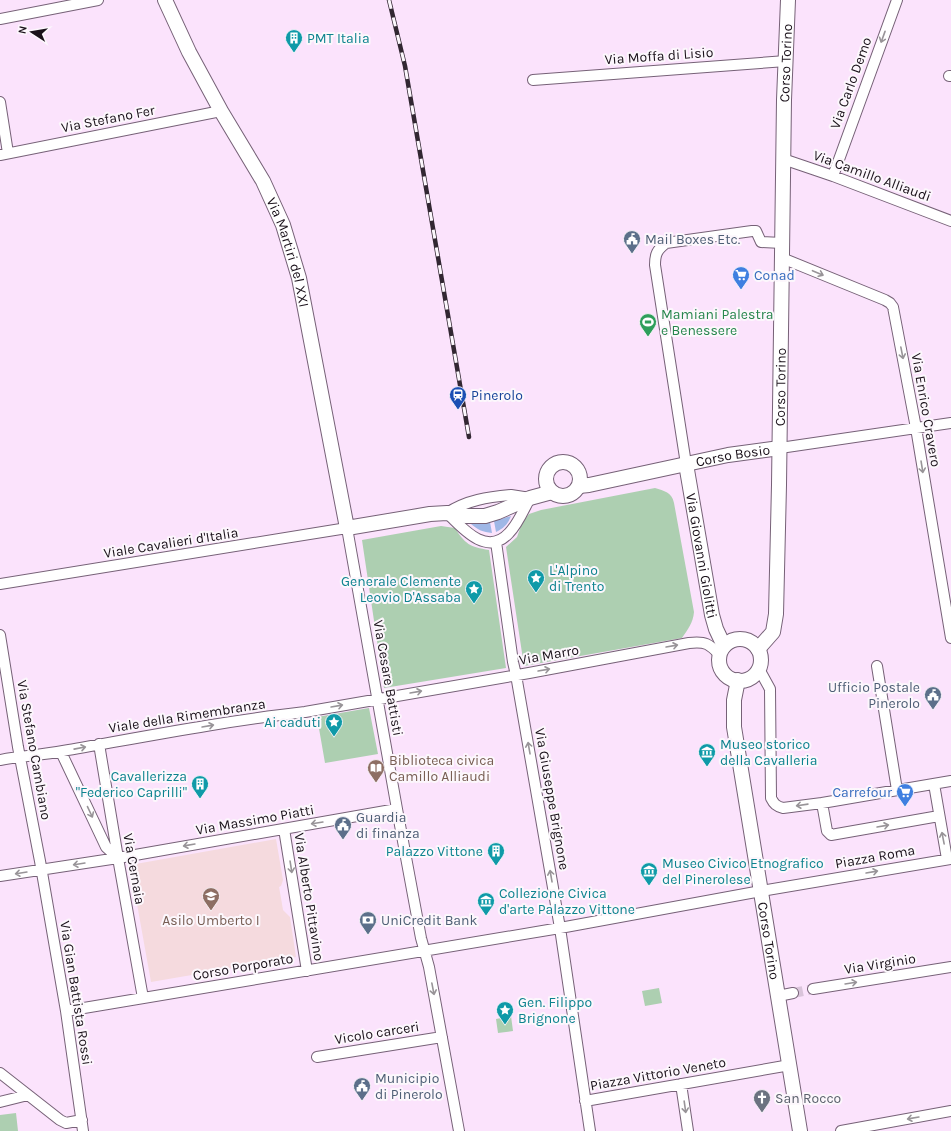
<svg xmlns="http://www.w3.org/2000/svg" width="951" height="1131" font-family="Karla,sans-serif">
<rect width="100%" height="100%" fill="#fbe3fc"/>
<!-- education -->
<path fill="#f5dade" d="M 276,839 L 283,880 L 281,886 L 279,887 L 281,898 L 283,910 L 290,917 L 296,957 L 151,982 L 130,865 Z"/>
<!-- green -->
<path fill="#adcfb1" d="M 655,488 C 664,491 672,492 674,503 L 694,612 C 693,623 688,629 682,638 L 524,666 L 506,547 L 517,537 L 522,523 L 529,514 L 541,510 Z
M 441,526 L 455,528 C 465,544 470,547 489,550 L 506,668 L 384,688 L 362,540 Z
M 369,708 L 378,754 L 325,763 L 317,717 Z
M 659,988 L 662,1003 L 645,1006 L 642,991 Z
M 511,1016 L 513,1031 L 498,1033 L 496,1019 Z
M 16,1113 L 18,1131 L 0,1131 L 0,1115 Z"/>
<!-- water -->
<path fill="#9fb7e6" d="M 511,516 C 508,524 504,528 496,532 L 494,521 Z
M 490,522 L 492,533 C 483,532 478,530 471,524 Z"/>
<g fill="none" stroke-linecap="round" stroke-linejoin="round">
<!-- street-tunnel -->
<path stroke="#d9c4da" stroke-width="10" stroke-dasharray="10 5" stroke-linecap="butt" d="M 793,993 L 813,989"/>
<!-- street casing -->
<g stroke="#766177" stroke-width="12">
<path id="street" d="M 0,19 L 98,0
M 949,76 L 951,76
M 533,80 L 786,61
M 0,102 L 8,153
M 0,155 L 221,111
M 783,159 L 833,176 L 951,221
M 833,176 L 897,0
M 782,258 L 885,300 L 890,303 L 893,307 L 916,428 L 951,638
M 780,448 L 951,423
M 686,464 L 655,265 C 655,254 657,250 666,243 L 752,231 L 756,231 L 761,242 L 782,243
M 511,495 L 530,498 C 524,509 518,524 509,533 C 487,557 463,529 447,513 C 467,500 488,497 511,495 Z
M 496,542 L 513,662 L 516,675 L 560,928 L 590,1131
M 0,584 L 347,528 L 397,809 L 421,938 L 429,967 L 459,1131
M 0,635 L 18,747 L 40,861 L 66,1011 L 83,1131
M 877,666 L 897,790
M 759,669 L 770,689 L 771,798 C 774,804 776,806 783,808 L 822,803 L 951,781
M 99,744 L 118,858 L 143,998
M 61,752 L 106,847 L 118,858
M 0,760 C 21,756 42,755 63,751 C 143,737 224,721 305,712 L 529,673 L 689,643 C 706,641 709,644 720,655
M 934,784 L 947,859
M 822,803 L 827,831 L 831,835 L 939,816
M 284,829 L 307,971
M 0,876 L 118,858 L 397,809
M 813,989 L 951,967
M 778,996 L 793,993
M 66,1011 L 560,928 L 761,891 L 951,859
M 317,1057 L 442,1037
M 0,1073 L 60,1120 L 66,1123 L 82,1120
M 681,1084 L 688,1131
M 585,1101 L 790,1065
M 0,1102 L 28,1095
M 841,1131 L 951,1111"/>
</g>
<!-- secondary casing -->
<g stroke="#766177" stroke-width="16">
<g id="secondary">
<path id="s1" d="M 165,0 L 189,52 L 221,111 L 263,181 L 283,225 L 299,278 L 347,528 L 430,514 L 447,513 L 466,516 L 485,516 L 498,512 L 530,498 L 552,492"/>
<circle cx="563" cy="479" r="17"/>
<path id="s2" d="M 686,464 L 712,615 L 716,629 L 724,646"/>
<path id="s3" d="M 579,486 L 589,485 L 728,455 L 780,448"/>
<circle cx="740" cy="660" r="21"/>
<path id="s4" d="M 758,649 L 773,632 L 776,614 L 779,485 L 784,100 L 788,0"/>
<path id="s5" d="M 738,680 L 734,700 L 734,727 L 800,1131"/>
</g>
</g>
<!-- street -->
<use href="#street" stroke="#fff" stroke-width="10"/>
<!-- secondary -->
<use href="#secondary" stroke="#fff" stroke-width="14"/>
<!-- rail casing -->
<g stroke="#322732" stroke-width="4.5">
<path id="rail" d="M 389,0 L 405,66 L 469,437"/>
</g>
<!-- rail -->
<use href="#rail" stroke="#fcf7fc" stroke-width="3" stroke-dasharray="9" stroke-linecap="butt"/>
</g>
<!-- one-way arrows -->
<defs><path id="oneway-shaft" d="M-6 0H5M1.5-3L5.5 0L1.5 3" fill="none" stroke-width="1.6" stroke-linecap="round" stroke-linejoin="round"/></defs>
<g stroke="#989498">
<use href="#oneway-shaft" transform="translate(883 37) rotate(110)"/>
<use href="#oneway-shaft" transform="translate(818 273) rotate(23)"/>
<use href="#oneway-shaft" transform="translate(902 353) rotate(79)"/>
<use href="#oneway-shaft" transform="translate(922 467) rotate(81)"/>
<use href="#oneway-shaft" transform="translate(672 646) rotate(-10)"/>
<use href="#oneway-shaft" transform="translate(544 670) rotate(-10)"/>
<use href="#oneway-shaft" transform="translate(416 692) rotate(-10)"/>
<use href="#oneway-shaft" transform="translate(337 706) rotate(-10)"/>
<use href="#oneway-shaft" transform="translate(208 726) rotate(-10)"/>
<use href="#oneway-shaft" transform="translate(80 748) rotate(-11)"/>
<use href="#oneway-shaft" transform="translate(529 748) rotate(-100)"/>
<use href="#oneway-shaft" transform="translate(802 805) rotate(172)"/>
<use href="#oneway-shaft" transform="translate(90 812) rotate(65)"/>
<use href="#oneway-shaft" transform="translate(317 823) rotate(171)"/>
<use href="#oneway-shaft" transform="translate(883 826) rotate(-10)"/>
<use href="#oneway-shaft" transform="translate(943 838) rotate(-101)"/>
<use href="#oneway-shaft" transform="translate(189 845) rotate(170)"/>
<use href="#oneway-shaft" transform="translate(79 864) rotate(171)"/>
<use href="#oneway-shaft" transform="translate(291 867) rotate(81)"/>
<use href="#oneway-shaft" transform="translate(872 872) rotate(-10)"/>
<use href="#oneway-shaft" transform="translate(21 873) rotate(171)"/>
<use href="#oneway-shaft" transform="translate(551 876) rotate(-100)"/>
<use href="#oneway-shaft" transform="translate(851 983) rotate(-9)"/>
<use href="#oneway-shaft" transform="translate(433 989) rotate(79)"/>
<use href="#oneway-shaft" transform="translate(685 1107) rotate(82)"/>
<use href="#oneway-shaft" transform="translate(913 1118) rotate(170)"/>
</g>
<!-- icons -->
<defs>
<g id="building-pin" transform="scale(0.9)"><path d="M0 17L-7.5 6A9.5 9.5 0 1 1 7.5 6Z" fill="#0f9aa8" stroke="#fcf7fc"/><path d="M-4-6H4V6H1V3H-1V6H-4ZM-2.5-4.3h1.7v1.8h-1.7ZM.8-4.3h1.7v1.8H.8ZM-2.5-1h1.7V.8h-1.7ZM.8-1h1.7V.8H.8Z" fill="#fff"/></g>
<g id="civic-pin" transform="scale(0.9)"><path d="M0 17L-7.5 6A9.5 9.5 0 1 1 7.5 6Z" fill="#5c6f8a" stroke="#fcf7fc"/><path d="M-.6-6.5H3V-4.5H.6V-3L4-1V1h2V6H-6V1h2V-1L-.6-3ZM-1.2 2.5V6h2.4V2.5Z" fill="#fff"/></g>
<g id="supermarket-pin" transform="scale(0.9)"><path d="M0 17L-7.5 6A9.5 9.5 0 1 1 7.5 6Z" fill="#3f7fe0" stroke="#fcf7fc"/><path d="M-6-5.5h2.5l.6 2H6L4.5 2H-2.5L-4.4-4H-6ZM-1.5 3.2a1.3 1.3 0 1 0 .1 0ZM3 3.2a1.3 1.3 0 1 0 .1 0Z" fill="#fff"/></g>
<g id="stadium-pin" transform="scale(0.9)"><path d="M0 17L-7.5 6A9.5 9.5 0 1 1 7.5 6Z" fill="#2e9e5b" stroke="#fcf7fc"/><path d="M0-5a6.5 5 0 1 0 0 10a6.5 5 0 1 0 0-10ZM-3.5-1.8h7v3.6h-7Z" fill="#fff"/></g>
<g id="station-pin" transform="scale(0.9)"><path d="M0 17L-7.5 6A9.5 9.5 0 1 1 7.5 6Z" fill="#1a4fb4" stroke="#fcf7fc"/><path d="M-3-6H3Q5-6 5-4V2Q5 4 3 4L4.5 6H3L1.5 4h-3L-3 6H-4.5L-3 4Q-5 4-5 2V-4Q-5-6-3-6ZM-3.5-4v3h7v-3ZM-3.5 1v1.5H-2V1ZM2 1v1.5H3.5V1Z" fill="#fff"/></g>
<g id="sight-pin" transform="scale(0.9)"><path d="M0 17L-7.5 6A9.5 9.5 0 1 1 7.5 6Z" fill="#0f9aa8" stroke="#fcf7fc"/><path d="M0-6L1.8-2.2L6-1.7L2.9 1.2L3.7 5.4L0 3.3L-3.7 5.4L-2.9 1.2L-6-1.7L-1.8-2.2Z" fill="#fff"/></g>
<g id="museum-pin" transform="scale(0.9)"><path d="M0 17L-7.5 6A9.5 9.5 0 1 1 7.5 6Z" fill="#0f9aa8" stroke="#fcf7fc"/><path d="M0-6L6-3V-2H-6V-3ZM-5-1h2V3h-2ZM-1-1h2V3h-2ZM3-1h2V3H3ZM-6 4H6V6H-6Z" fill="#fff"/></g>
<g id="library-pin" transform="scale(0.9)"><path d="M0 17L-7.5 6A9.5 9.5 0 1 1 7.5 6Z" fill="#8d6e63" stroke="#fcf7fc"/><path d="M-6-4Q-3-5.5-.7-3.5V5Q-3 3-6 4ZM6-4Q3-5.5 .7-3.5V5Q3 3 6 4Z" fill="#fff"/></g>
<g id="school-pin" transform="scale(0.9)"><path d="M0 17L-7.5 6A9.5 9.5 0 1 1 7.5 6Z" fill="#8d6e63" stroke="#fcf7fc"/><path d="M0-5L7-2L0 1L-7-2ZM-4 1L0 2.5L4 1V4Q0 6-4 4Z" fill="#fff"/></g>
<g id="bank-pin" transform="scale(0.9)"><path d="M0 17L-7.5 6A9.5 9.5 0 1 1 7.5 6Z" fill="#5c6f8a" stroke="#fcf7fc"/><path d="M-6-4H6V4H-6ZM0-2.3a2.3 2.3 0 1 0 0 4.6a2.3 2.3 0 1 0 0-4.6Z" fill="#fff"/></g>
<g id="church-pin" transform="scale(0.9)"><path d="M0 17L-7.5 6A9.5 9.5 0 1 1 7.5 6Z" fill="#6b7280" stroke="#fcf7fc"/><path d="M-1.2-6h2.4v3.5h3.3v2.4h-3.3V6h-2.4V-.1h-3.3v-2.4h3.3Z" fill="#fff"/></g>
</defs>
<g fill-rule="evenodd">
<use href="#building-pin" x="294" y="38"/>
<use href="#civic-pin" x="632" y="239"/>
<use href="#supermarket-pin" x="741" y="275"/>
<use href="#stadium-pin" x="648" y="322"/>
<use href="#station-pin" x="458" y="395"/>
<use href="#sight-pin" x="536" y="578"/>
<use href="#sight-pin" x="474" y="589"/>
<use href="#civic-pin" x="933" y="695"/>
<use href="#sight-pin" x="334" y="722"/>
<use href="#museum-pin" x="707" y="752"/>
<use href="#library-pin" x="376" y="768"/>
<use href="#building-pin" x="200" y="784"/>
<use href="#supermarket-pin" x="905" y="792"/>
<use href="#civic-pin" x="343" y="825"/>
<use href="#building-pin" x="496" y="851"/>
<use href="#museum-pin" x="649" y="871"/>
<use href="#school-pin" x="211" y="896"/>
<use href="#museum-pin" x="486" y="901"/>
<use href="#bank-pin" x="368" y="920"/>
<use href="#sight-pin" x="505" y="1010"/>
<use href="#civic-pin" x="362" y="1086"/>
<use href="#church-pin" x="762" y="1098"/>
</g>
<g text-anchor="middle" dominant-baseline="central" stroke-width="4" stroke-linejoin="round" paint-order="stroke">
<!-- culture labels -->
<g font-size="14" fill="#0d838f" stroke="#fcf7fc" text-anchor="start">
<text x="307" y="38">PMT Italia</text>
<text x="549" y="570">L'Alpino<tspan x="549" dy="16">di Trento</tspan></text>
<text x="461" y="581" text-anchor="end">Generale Clemente<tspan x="461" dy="16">Leovio D'Assaba</tspan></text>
<text x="321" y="722" text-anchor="end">Ai caduti</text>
<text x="720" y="744">Museo storico<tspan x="720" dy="16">della Cavalleria</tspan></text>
<text x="187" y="776" text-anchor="end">Cavallerizza<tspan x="187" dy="16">"Federico Caprilli"</tspan></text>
<text x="483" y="851" text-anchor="end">Palazzo Vittone</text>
<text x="662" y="863">Museo Civico Etnografico<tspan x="662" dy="16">del Pinerolese</tspan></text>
<text x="499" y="893">Collezione Civica<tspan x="499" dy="16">d'arte Palazzo Vittone</tspan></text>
<text x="518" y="1002">Gen. Filippo<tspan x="518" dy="16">Brignone</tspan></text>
</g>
<!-- street labels -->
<g font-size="14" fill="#1a111a" stroke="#fcf7fc">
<text transform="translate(659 56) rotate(-4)">Via Moffa di Lisio</text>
<text stroke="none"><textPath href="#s4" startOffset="592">Corso Torino</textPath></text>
<text transform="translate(851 83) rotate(-70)">Via Carlo Demo</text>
<text transform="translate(108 119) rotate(-11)">Via Stefano Fer</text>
<text transform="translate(872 176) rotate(20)">Via Camillo Alliaudi</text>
<text stroke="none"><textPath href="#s1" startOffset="282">Via Martiri del XXI</textPath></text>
<text stroke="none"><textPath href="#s4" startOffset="268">Corso Torino</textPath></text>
<text transform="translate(926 410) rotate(80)">Via Enrico Cravero</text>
<text stroke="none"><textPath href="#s3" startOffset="157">Corso Bosio</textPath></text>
<text transform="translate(171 543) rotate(-9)">Viale Cavalieri d'Italia</text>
<text stroke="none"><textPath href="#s2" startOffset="93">Via Giovanni Giolitti</textPath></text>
<text transform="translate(549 655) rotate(-10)">Via Marro</text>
<text transform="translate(388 678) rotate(80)">Via Cesare Battisti</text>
<text transform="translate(187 716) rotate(-9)">Viale della Rimembranza</text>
<text transform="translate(34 750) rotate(80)">Via Stefano Cambiano</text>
<text transform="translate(552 799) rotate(80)">Via Giuseppe Brignone</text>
<text transform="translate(255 820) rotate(-10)">Via Massimo Piatti</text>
<text transform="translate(875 857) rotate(-10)">Piazza Roma</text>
<text transform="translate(134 869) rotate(80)">Via Cernaia</text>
<text transform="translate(309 897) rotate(81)">Via Alberto Pittavino</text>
<text stroke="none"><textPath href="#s5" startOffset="264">Corso Torino</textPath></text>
<text transform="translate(880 964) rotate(-9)">Via Virginio</text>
<text transform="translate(243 967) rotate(-10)">Corso Porporato</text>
<text transform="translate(76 993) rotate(81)">Via Gian Battista Rossi</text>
<text transform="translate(377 1033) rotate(-9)">Vicolo carceri</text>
<text transform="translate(658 1074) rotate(-10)">Piazza Vittorio Veneto</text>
</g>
<!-- service labels -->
<g font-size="14" fill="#4e5e75" stroke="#fcf7fc" text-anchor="start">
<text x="645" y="239">Mail Boxes Etc.</text>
<text x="920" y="687" text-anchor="end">Ufficio Postale<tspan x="920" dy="16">Pinerolo</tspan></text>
<text x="356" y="817">Guardia<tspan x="356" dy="16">di finanza</tspan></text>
<text x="381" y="920">UniCredit Bank</text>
<text x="375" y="1078">Municipio<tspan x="375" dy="16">di Pinerolo</tspan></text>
</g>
<!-- shop labels -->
<g font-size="14" fill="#366cbe" stroke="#fcf7fc" text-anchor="start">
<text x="754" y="275">Conad</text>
<text x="892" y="792" text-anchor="end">Carrefour</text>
</g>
<!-- leisure labels -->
<g font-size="14" fill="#27864d" stroke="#fcf7fc" text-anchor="start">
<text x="661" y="314">Mamiani Palestra<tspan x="661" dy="16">e Benessere</tspan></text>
</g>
<!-- transit labels -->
<g font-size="14" fill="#164399" stroke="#fcf7fc" text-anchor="start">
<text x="471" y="395">Pinerolo</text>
</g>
<!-- education labels -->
<g font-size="14" fill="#785e54" stroke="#fcf7fc" text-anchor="start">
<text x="389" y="760">Biblioteca civica<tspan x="389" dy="16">Camillo Alliaudi</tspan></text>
<text x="211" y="920" text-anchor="middle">Asilo Umberto I</text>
</g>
<!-- worship labels -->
<g font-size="14" fill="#5b616d" stroke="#fcf7fc" text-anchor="start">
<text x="775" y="1098">San Rocco</text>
</g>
</g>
<!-- north arrow -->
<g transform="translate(32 32) rotate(282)" stroke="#fcf7fc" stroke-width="3" paint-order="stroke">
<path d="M0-3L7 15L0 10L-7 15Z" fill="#1a111a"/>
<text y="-6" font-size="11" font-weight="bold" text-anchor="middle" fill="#1a111a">N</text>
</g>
</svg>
